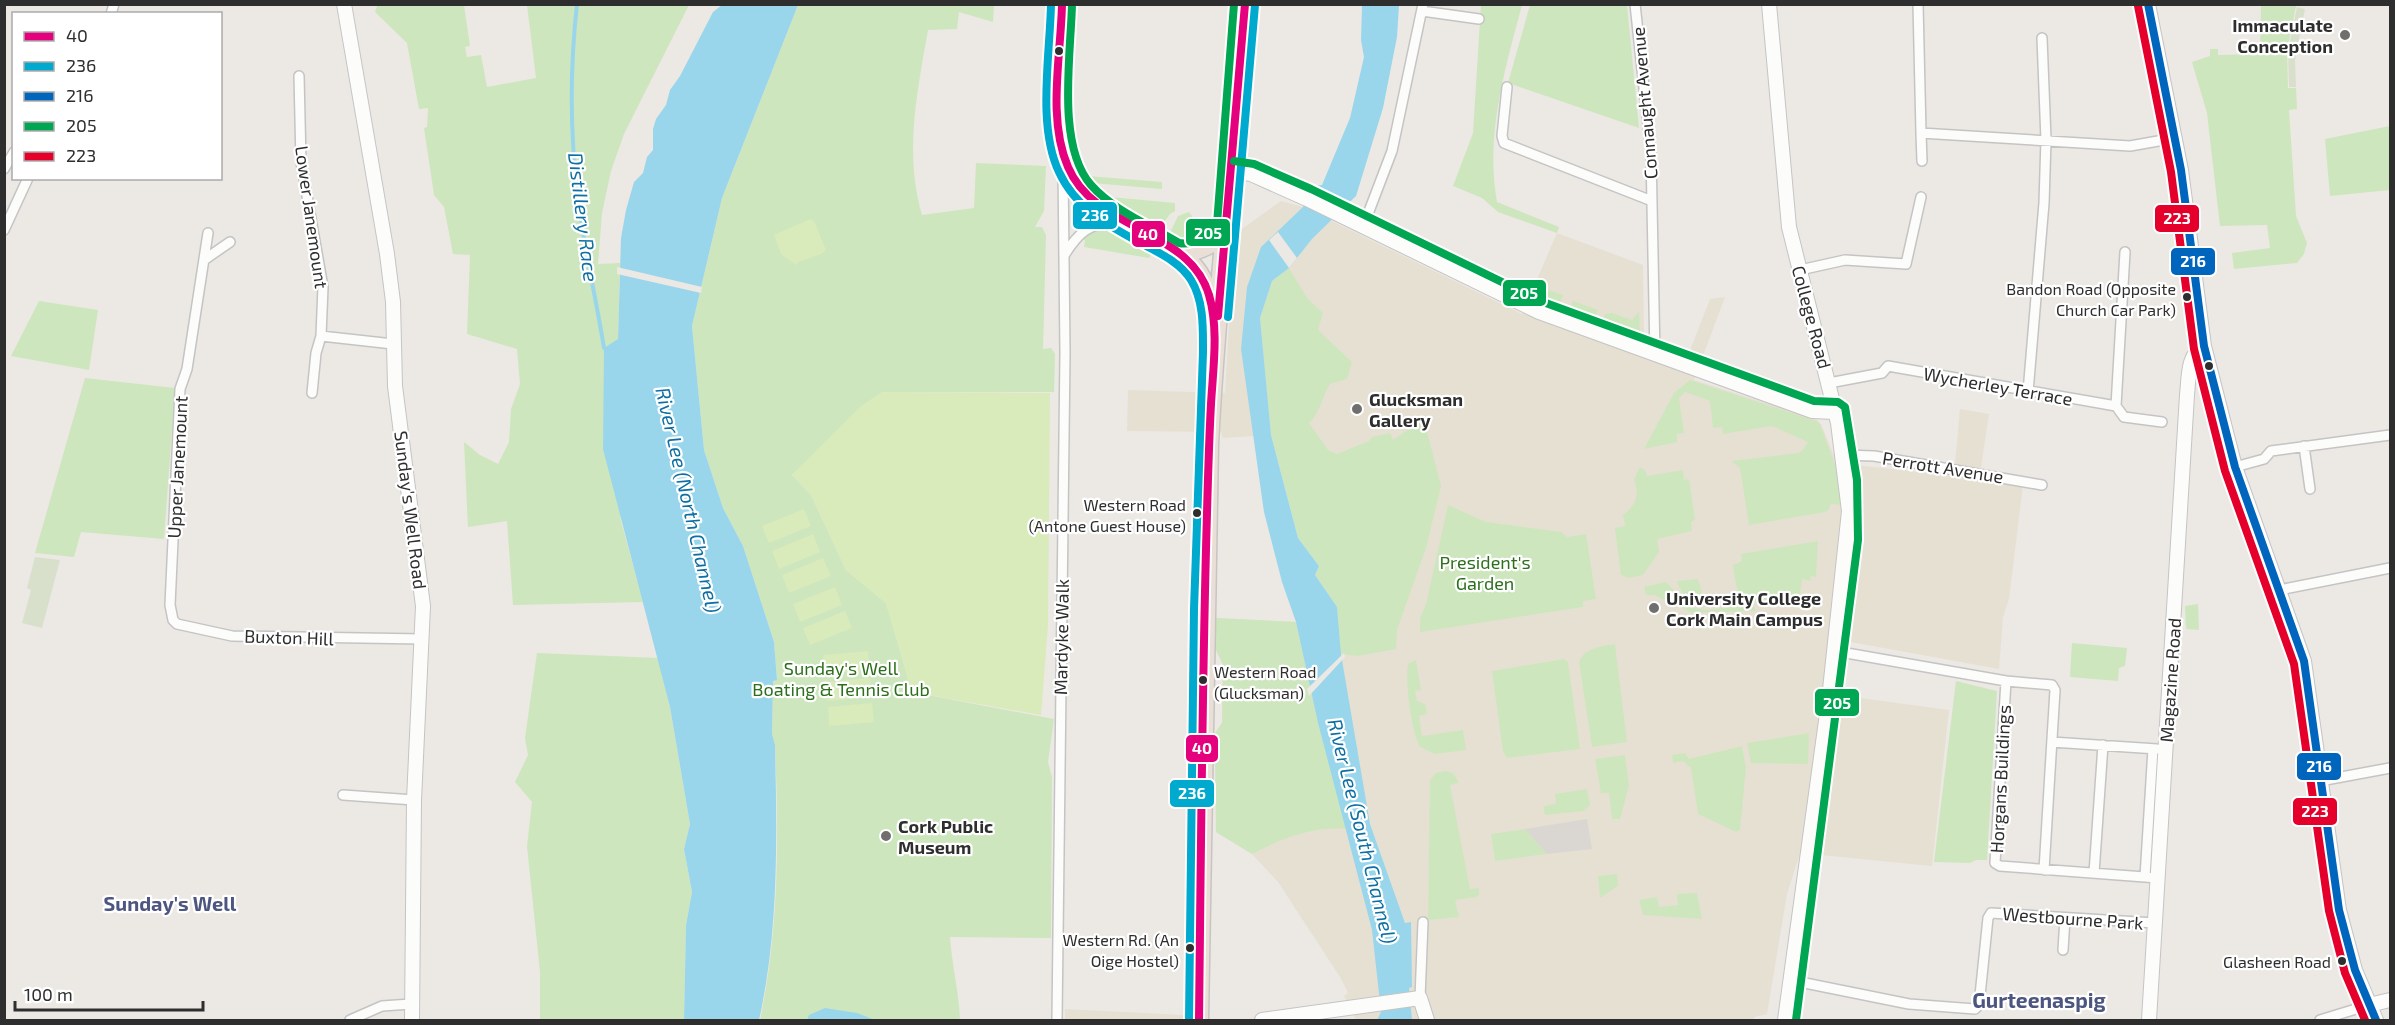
<svg xmlns="http://www.w3.org/2000/svg" width="2395" height="1025" font-family="'Exo 2',sans-serif">
<rect width="100%" height="100%" fill="#ece8e4"/>
<!-- education -->
<path fill="#e6e0d3" d="M 1281,201 L 1303,207 L 1522,314 L 1557,233 L 1643,265 L 1644,338 L 1640,356 L 1682,371 L 1710,299 L 1725,297 L 1694,380 L 1816,419 L 1821,424 L 1837,463 L 1954,476 L 1960,409 L 1989,414 L 1979,480 L 2023,485 L 2009,599 L 2003,617 L 1999,669 L 1845,641 L 1842,665 L 1838,695 L 1949,710 L 1932,866 L 1800,853 L 1787,894 L 1767,1014 L 1754,1017 L 1754,1020 L 1356,1020 L 1344,996 L 1348,993 L 1340,977 L 1278,882 L 1252,854 L 1216,832 L 1215,733 L 1222,723 L 1223,665 L 1214,646 L 1216,618 L 1296,622 L 1319,566 L 1270,435 L 1223,438 L 1221,432 L 1127,431 L 1128,390 L 1225,393 L 1233,256 L 1239,231 Z
M 1065,1009 L 1184,1015 L 1184,1020 L 1065,1020 Z"/>
<!-- green -->
<path fill="#cee6be" d="M 384,5 L 464,5 L 470,46 L 465,47 L 467,57 L 481,55 L 487,87 L 536,78 L 527,5 L 689,5 L 624,134 L 611,171 L 602,213 L 598,264 L 620,263 L 618,340 L 604,348 L 605,389 L 621,521 L 643,602 L 513,605 L 507,521 L 468,527 L 464,442 L 480,455 L 498,464 L 509,442 L 511,409 L 520,384 L 517,349 L 467,334 L 470,255 L 453,254 L 444,207 L 434,195 L 424,128 L 427,127 L 428,108 L 419,109 L 407,43 L 375,12 L 377,6 Z
M 798,5 L 994,5 L 993,22 L 959,12 L 957,29 L 928,30 C 917,93 904,153 922,215 L 974,208 L 976,163 L 1046,166 L 1044,211 L 1035,227 L 1042,227 L 1046,235 L 1043,349 L 1051,348 L 1055,354 L 1054,392 L 882,392 L 792,475 L 811,495 L 846,570 L 886,603 L 912,692 L 1054,719 L 1048,762 L 1052,777 L 1051,938 L 950,937 C 952,966 959,992 960,1020 L 760,1020 C 779,930 779,837 775,746 L 772,735 L 773,680 L 777,680 L 774,642 L 743,546 L 723,508 L 704,450 L 692,326 L 722,198 Z
M 1481,5 L 1522,5 C 1505,69 1485,135 1497,202 L 1559,227 L 1557,233 L 1498,212 L 1482,198 L 1453,186 L 1473,133 Z
M 1530,5 L 1627,5 L 1639,128 L 1508,83 Z
M 2261,5 L 2296,6 L 2287,51 L 2288,88 L 2296,88 L 2297,109 L 2289,110 L 2296,216 L 2307,243 L 2304,254 L 2297,263 L 2234,269 L 2232,253 L 2270,248 L 2267,225 L 2220,226 L 2207,113 L 2192,62 L 2210,56 L 2210,49 L 2218,49 L 2218,55 L 2260,54 Z
M 2390,126 L 2390,190 L 2330,196 L 2325,139 Z
M 1088,176 L 1162,182 L 1162,189 L 1092,183 Z
M 1099,196 L 1175,203 L 1175,211 L 1170,214 L 1157,232 L 1129,218 Z
M 1084,205 L 1098,217 L 1075,233 L 1078,211 Z
M 1189,212 L 1192,216 L 1191,230 L 1209,232 L 1208,240 L 1183,244 L 1168,237 L 1178,216 Z
M 1096,228 L 1110,228 L 1155,248 L 1149,258 L 1084,247 L 1085,240 L 1082,238 Z
M 1289,268 L 1307,298 L 1323,313 L 1318,330 L 1352,362 L 1347,379 L 1330,384 C 1322,397 1320,413 1309,423 L 1328,450 L 1337,454 L 1369,441 L 1372,437 L 1390,433 L 1393,440 L 1421,421 L 1428,435 L 1441,486 L 1426,548 L 1397,630 L 1396,649 L 1358,656 L 1341,654 L 1337,607 L 1315,575 L 1319,566 L 1298,538 L 1271,435 L 1260,318 L 1272,281 Z
M 1539,287 L 1563,295 L 1558,309 L 1534,300 Z
M 39,301 L 98,310 L 89,370 L 11,356 Z
M 1573,301 L 1598,310 L 1596,315 L 1592,314 L 1590,321 L 1569,313 Z
M 1639,311 L 1640,332 L 1603,319 L 1605,314 L 1612,313 L 1632,320 Z
M 85,378 L 175,388 L 164,539 L 81,532 L 74,557 L 35,553 Z
M 1690,380 L 1817,421 L 1820,424 L 1836,467 L 1841,505 L 1831,504 L 1828,511 L 1820,513 L 1749,525 L 1740,468 L 1731,461 L 1798,453 L 1803,450 L 1808,442 L 1772,426 L 1723,434 L 1722,427 L 1713,428 L 1710,401 L 1685,392 L 1679,398 L 1684,433 L 1677,434 L 1677,442 L 1644,449 L 1674,393 Z
M 1640,467 L 1645,470 L 1647,476 L 1683,470 L 1684,480 L 1689,479 L 1695,520 L 1691,522 L 1692,531 L 1657,539 L 1659,552 L 1643,575 L 1629,578 L 1621,575 L 1615,528 L 1625,526 L 1623,515 C 1636,506 1640,493 1634,479 Z
M 1448,505 L 1486,522 L 1561,532 L 1567,537 L 1586,534 L 1596,599 L 1583,601 L 1583,607 L 1420,632 L 1420,618 L 1426,604 Z
M 1818,541 L 1816,577 L 1811,576 L 1810,581 L 1802,579 L 1799,604 L 1743,602 C 1735,589 1735,577 1733,565 L 1742,561 L 1741,554 Z
M 1698,579 L 1706,607 C 1694,605 1680,594 1677,581 Z
M 1666,582 L 1691,608 L 1709,610 L 1753,604 L 1756,611 L 1692,613 L 1654,595 L 1646,595 L 1644,587 Z
M 2198,604 L 2199,630 L 2186,629 L 2185,606 Z
M 1216,618 L 1296,622 L 1318,723 L 1347,829 C 1312,826 1283,838 1252,854 L 1216,832 L 1215,733 L 1222,723 L 1223,665 L 1214,646 Z
M 2072,643 L 2127,648 L 2125,666 L 2119,668 L 2118,681 L 2070,677 Z
M 1615,644 L 1627,742 L 1592,747 L 1579,662 C 1585,648 1600,646 1615,644 Z
M 537,653 L 659,658 L 670,707 L 690,824 L 684,849 L 692,892 L 686,925 L 684,1020 L 540,1020 L 540,972 L 527,846 L 532,802 L 515,782 L 528,755 L 525,738 Z
M 1564,659 L 1568,662 L 1580,749 L 1507,758 L 1503,752 L 1492,671 Z
M 1416,660 L 1421,690 L 1415,691 L 1417,701 L 1425,704 L 1427,714 L 1419,716 L 1422,736 L 1463,730 L 1466,750 L 1435,754 L 1420,747 C 1411,729 1405,684 1408,664 Z
M 1956,681 L 1997,691 L 1987,860 L 1976,860 L 1970,863 L 1934,862 Z
M 1809,733 L 1808,764 L 1751,763 L 1747,743 Z
M 1742,746 L 1746,768 L 1740,830 L 1736,832 L 1698,814 L 1691,768 L 1683,761 L 1673,763 L 1672,755 L 1685,753 L 1689,759 Z
M 1625,755 L 1629,786 L 1620,819 L 1612,819 L 1609,793 L 1601,793 L 1595,759 Z
M 1445,771 L 1453,773 L 1459,783 L 1450,785 L 1470,889 L 1479,888 L 1479,894 L 1477,897 L 1455,900 L 1459,917 L 1428,920 L 1430,780 L 1436,773 Z
M 1587,789 L 1590,805 L 1584,811 L 1545,815 L 1543,807 L 1556,803 L 1555,794 Z
M 1525,829 L 1547,854 L 1495,861 L 1491,834 Z
M 1617,874 L 1618,886 L 1600,898 L 1598,876 Z
M 1697,893 L 1702,919 L 1643,915 L 1639,900 L 1657,897 L 1659,907 L 1678,905 L 1677,894 Z"/>
<!-- cemetery -->
<path fill="#d8e0cc" d="M 2297,7 L 2305,9 L 2295,60 L 2296,87 L 2289,87 L 2288,51 Z
M 35,557 L 60,560 L 42,628 L 22,623 L 31,590 L 27,588 Z"/>
<!-- pitch -->
<path fill="#d9eabb" d="M 810,219 L 814,221 L 826,250 L 821,254 L 798,262 L 796,265 L 781,254 L 774,235 Z
M 882,392 L 1050,393 L 1048,625 L 1041,715 L 912,692 L 886,603 L 846,570 L 811,495 L 792,475 L 861,406 Z
M 804,509 L 811,526 L 769,543 L 762,526 Z
M 813,534 L 820,552 L 779,569 L 772,551 Z
M 823,558 L 831,576 L 789,593 L 782,575 Z
M 835,587 L 842,605 L 800,622 L 793,604 Z
M 845,611 L 852,628 L 810,645 L 803,628 Z
M 868,651 L 869,670 L 825,674 L 823,655 Z
M 870,678 L 872,697 L 827,701 L 826,682 Z
M 872,703 L 874,722 L 829,726 L 828,707 Z"/>
<!-- plaza -->
<path fill="#dad6d2" d="M 1587,819 L 1592,849 L 1547,854 L 1525,829 Z"/>
<!-- water -->
<path fill="#99d6ec" d="M 722,5 L 798,5 L 722,198 L 692,326 L 704,450 L 723,508 L 743,546 L 774,642 L 777,680 L 773,681 L 772,734 L 775,745 C 777,836 779,931 759,1020 L 684,1020 L 686,925 L 692,892 L 684,849 L 690,824 L 670,707 L 603,449 L 604,348 L 618,339 L 621,238 L 626,210 L 634,182 L 643,173 L 647,157 L 653,150 L 653,129 L 656,119 L 666,105 L 670,90 L 680,76 L 713,12 Z
M 1362,5 L 1399,5 L 1397,37 L 1383,108 L 1356,196 L 1312,239 L 1289,268 L 1272,281 L 1260,318 L 1271,435 L 1298,538 L 1319,566 L 1315,575 L 1337,607 L 1341,654 L 1370,824 L 1405,923 L 1411,922 L 1412,987 L 1409,988 L 1412,1020 L 1377,1020 L 1381,1012 L 1372,930 L 1318,723 L 1296,622 L 1282,582 L 1264,512 L 1241,349 L 1247,287 L 1261,247 L 1303,207 L 1314,186 L 1322,185 L 1350,118 L 1364,57 L 1361,40 Z
M 825,1008 L 857,1013 L 875,1020 L 807,1020 L 809,1015 Z"/>
<!-- pier -->
<path fill="#ece8e4" d="M 1278,232 L 1297,258 L 1289,268 L 1269,240 Z
M 617,267 L 702,287 L 701,293 L 617,274 Z
M 1344,653 L 1345,657 L 1309,696 L 1307,689 Z"/>
<g fill="none" stroke-linecap="round" stroke-linejoin="round">
<!-- stream -->
<path stroke="#99d6ec" stroke-width="4" d="M 577,4 C 570,67 570,135 578,198 C 584,248 596,298 604,348 L 608,351"/>
<!-- street casing -->
<g stroke="#c5c4c5" stroke-width="12">
<path id="street" d="M 1635,4 L 1651,153 L 1655,356
M 1918,4 L 1921,133 L 2130,146 L 2175,138
M 1422,11 L 1479,19
M 111,14 L 114,4
M 299,76 L 301,162 L 323,287 L 321,336 L 316,353 L 312,393
M 1507,87 L 1502,136 L 1504,143 L 1652,201
M 1921,133 L 1922,161
M 4,169 L 14,152
M 1363,227 L 1392,151 L 1423,4
M 4,230 L 28,178
M 208,233 L 187,369 L 180,389 L 170,605 L 173,620 L 177,624 L 232,636 L 423,639
M 1065,254 C 1079,232 1089,224 1115,221
M 204,260 L 230,242
M 1800,270 L 1845,260 L 1906,264 L 1921,197
M 321,336 L 393,344
M 1829,383 L 1882,373 L 1888,366 L 2116,406 L 2124,417 L 2162,422
M 2028,392 L 2044,203 L 2046,140 L 2042,38
M 2116,406 L 2125,252
M 2304,446 L 2310,489
M 1843,455 L 1874,456 L 2042,485
M 2235,467 L 2264,459 L 2271,451 L 2390,435
M 2279,590 L 2390,568
M 1835,651 L 2006,681 L 2052,685 L 2055,690 L 2044,870
M 2006,681 L 1995,863 L 2000,866 L 2158,878
M 2052,742 L 2157,749
M 2320,781 L 2390,768
M 343,795 L 414,800
M 2094,873 L 2103,745
M 2145,877 L 2153,749
M 2063,950 L 2065,918
M 1790,980 L 1909,1004 L 1975,1009 L 1979,1005 L 1988,918 L 1991,913 L 2155,923
M 1420,998 L 1423,922
M 350,1020 L 382,1006 L 411,1004
M 1057,1020 L 1065,353 L 1063,168
M 2320,1020 L 2369,1005"/>
</g>
<!-- secondary casing -->
<g stroke="#c5c4c5" stroke-width="16">
<path id="secondary" d="M 344,4 L 387,254 L 393,302 L 395,386 L 423,606 L 414,800 L 412,1020
M 1769,4 L 1789,227 L 1838,423 L 1849,511 L 1829,699 L 1785,1020
M 2148,4 L 2181,170 L 2204,346 L 2235,467 L 2304,661 L 2339,910 L 2355,970 L 2376,1020
M 1232,171 L 1251,174 L 1307,199 L 1539,312 L 1812,411 L 1836,412
M 2369,1005 L 2390,1000
M 1262,1020 L 1420,998 L 1427,1020
M 2149,1020 L 2187,395 C 2189,378 2187,354 2204,346"/>
</g>
<!-- highway casing -->
<g stroke="#c6c5c4" stroke-width="21">
<path id="highway" d="M 1062,4 C 1062,56 1048,130 1072,177 C 1104,241 1212,230 1210,315
M 1180,254 C 1202,250 1212,245 1227,229
M 1199,1020 L 1209,445 C 1216,298 1234,152 1245,4"/>
</g>
<!-- street -->
<use href="#street" stroke="#fcfcfb" stroke-width="9"/>
<!-- secondary -->
<use href="#secondary" stroke="#fcfcfb" stroke-width="14"/>
<!-- highway -->
<use href="#highway" stroke="#eadfd6" stroke-width="18"/>
<!-- bus-1 casing -->
<g stroke="#fff" stroke-width="12">
<path id="bus-1" d="M 1062,4 C 1061,56 1047,118 1068,167 C 1095,231 1189,228 1209,295 C 1219,329 1213,369 1211,404 C 1209,440 1208,477 1207,513 C 1202,682 1201,851 1199,1020
M 1218,316 L 1245,4"/>
</g>
<!-- bus-2 casing -->
<g stroke="#fff" stroke-width="12">
<path id="bus-2" d="M 1051,4 C 1050,55 1037,126 1059,172 C 1077,211 1113,228 1148,247 C 1164,255 1182,265 1191,280 C 1204,301 1203,328 1203,352 L 1194,609 L 1189,1020
M 1228,317 L 1255,5"/>
</g>
<!-- bus-3 casing -->
<g stroke="#fff" stroke-width="12">
<path id="bus-3" d="M 2148,4 L 2181,170 L 2204,346 L 2235,467 L 2304,661 L 2339,910 L 2355,970 L 2376,1020"/>
</g>
<!-- bus-4 casing -->
<g stroke="#fff" stroke-width="12">
<path id="bus-4" d="M 1072,4 C 1071,54 1056,145 1091,185 C 1114,211 1150,225 1179,243 C 1195,246 1206,235 1217,224 L 1234,4
M 1234,161 L 1254,164 L 1311,189 L 1543,302 L 1814,401 L 1838,402 L 1845,407 L 1857,480 L 1858,540 L 1796,1020"/>
</g>
<!-- bus-5 casing -->
<g stroke="#fff" stroke-width="12">
<path id="bus-5" d="M 2138,6 L 2171,172 L 2194,349 L 2225,471 L 2294,664 L 2329,911 L 2345,973 L 2365,1020"/>
</g>
<!-- bus-1 -->
<use href="#bus-1" stroke="#e5007d" stroke-width="8"/>
<!-- bus-2 -->
<use href="#bus-2" stroke="#00a9ce" stroke-width="8"/>
<!-- bus-3 -->
<use href="#bus-3" stroke="#0065bd" stroke-width="8"/>
<!-- bus-4 -->
<use href="#bus-4" stroke="#00a651" stroke-width="8"/>
<!-- bus-5 -->
<use href="#bus-5" stroke="#e4002b" stroke-width="8"/>
</g>
<!-- markers -->
<g fill="#706f6e" stroke="#fff" stroke-width="2">
<circle cx="2345" cy="35" r="6"/>
<circle cx="1357" cy="409" r="6"/>
<circle cx="1654" cy="608" r="6"/>
<circle cx="886" cy="836" r="6"/>
</g>
<g fill="#2e2e2e" stroke="#fff" stroke-width="2">
<circle cx="1059" cy="51" r="5"/>
<circle cx="2187" cy="297" r="5"/>
<circle cx="2209" cy="366" r="5"/>
<circle cx="1197" cy="513" r="5"/>
<circle cx="1203" cy="680" r="5"/>
<circle cx="1190" cy="948" r="5"/>
<circle cx="2342" cy="961" r="5"/>
</g>
<g text-anchor="middle" dominant-baseline="central" stroke-width="4.5" stroke-linejoin="round" paint-order="stroke">
<!-- bus labels -->
<g font-size="16" fill="#2e2e2e" stroke="#fff" text-anchor="end">
<text x="2176" y="288">Bandon Road (Opposite<tspan x="2176" dy="21">Church Car Park)</tspan></text>
<text x="1186" y="504">Western Road<tspan x="1186" dy="21">(Antone Guest House)</tspan></text>
<text x="1214" y="671" text-anchor="start">Western Road<tspan x="1214" dy="21">(Glucksman)</tspan></text>
<text x="1179" y="939">Western Rd. (An<tspan x="1179" dy="21">Oige Hostel)</tspan></text>
<text x="2331" y="961">Glasheen Road</text>
</g>
<!-- poi labels -->
<g font-size="18" font-weight="bold" fill="#2e2e2e" stroke="#fff" text-anchor="start">
<text x="2333" y="25" text-anchor="end">Immaculate<tspan x="2333" dy="21">Conception</tspan></text>
<text x="1369" y="399">Glucksman<tspan x="1369" dy="21">Gallery</tspan></text>
<text x="1666" y="598">University College<tspan x="1666" dy="21">Cork Main Campus</tspan></text>
<text x="898" y="826">Cork Public<tspan x="898" dy="21">Museum</tspan></text>
</g>
<!-- street labels -->
<g font-size="18" fill="#2e2e2e" stroke="#fff">
<text transform="translate(1644 103) rotate(-95)">Connaught Avenue</text>
<text transform="translate(312 217) rotate(82)">Lower Janemount</text>
<text transform="translate(1812 317) rotate(75)">College Road</text>
<text transform="translate(1998 386) rotate(10)">Wycherley Terrace</text>
<text transform="translate(177 467) rotate(-87)">Upper Janemount</text>
<text transform="translate(1943 467) rotate(9)">Perrott Avenue</text>
<text transform="translate(411 510) rotate(83)">Sunday's Well Road</text>
<text transform="translate(289 637) rotate(2)">Buxton Hill</text>
<text transform="translate(1061 637) rotate(-89)">Mardyke Walk</text>
<text transform="translate(2170 680) rotate(-86)">Magazine Road</text>
<text transform="translate(2000 779) rotate(-87)">Horgans Buildings</text>
<text transform="translate(2073 918) rotate(4)">Westbourne Park</text>
</g>
<!-- park labels -->
<g font-size="18" fill="#2c6e1b" stroke="#fff">
<text x="1485" y="562">President's<tspan x="1485" dy="21">Garden</tspan></text>
<text x="841" y="668">Sunday's Well<tspan x="841" dy="21">Boating &amp; Tennis Club</tspan></text>
</g>
<!-- water labels -->
<g font-size="20" font-style="italic" fill="#0d6fa3" stroke="#fff">
<text transform="translate(584 217) rotate(83)">Distillery Race</text>
<text transform="translate(689 500) rotate(77)">River Lee (North Channel)</text>
<text transform="translate(1363 831) rotate(76)">River Lee (South Channel)</text>
</g>
<!-- neighbourhood labels -->
<g font-size="20" font-weight="bold" fill="#4d5680" stroke="#fff">
<text x="170" y="903">Sunday's Well</text>
</g>
<!-- quarter labels -->
<g font-size="21" font-weight="bold" fill="#4d5680" stroke="#fff">
<text x="2039" y="999">Gurteenaspig</text>
</g>
</g>
<g stroke="#fff" stroke-width="2">
<rect x="1072" y="201" width="46" height="29" rx="6" fill="#00a9ce"/>
<rect x="2154" y="204" width="46" height="29" rx="6" fill="#e4002b"/>
<rect x="1185" y="218" width="46" height="29" rx="6" fill="#00a651"/>
<rect x="1131" y="220" width="35" height="28" rx="6" fill="#e5007d"/>
<rect x="2170" y="247" width="46" height="29" rx="6" fill="#0065bd"/>
<rect x="1502" y="279" width="45" height="28" rx="6" fill="#00a651"/>
<rect x="1814" y="688" width="46" height="29" rx="6" fill="#00a651"/>
<rect x="1185" y="734" width="34" height="29" rx="6" fill="#e5007d"/>
<rect x="2296" y="752" width="46" height="29" rx="6" fill="#0065bd"/>
<rect x="1169" y="779" width="46" height="29" rx="6" fill="#00a9ce"/>
<rect x="2292" y="797" width="46" height="29" rx="6" fill="#e4002b"/>
</g>
<g font-size="16" text-anchor="middle" font-weight="bold" fill="#fff">
<text x="1095" y="221">236</text>
<text x="2177" y="224">223</text>
<text x="1208" y="239">205</text>
<text x="1148" y="240">40</text>
<text x="2193" y="267">216</text>
<text x="1524" y="299">205</text>
<text x="1837" y="709">205</text>
<text x="1202" y="754">40</text>
<text x="2319" y="772">216</text>
<text x="1192" y="799">236</text>
<text x="2315" y="817">223</text>
</g>
<!-- border -->
<rect width="2395" height="1025" fill="none" stroke="#2e2e2e" stroke-width="12"/>
<!-- legend -->
<rect x="12" y="12" width="210" height="168" fill="#ffffff" stroke="#ababab" stroke-width="1.5"/>
<rect x="24" y="32" width="30" height="9" fill="#e5007d" stroke="#ababab" stroke-width="1.5"/>
<text x="66" y="42" font-size="18" fill="#2e2e2e">40</text>
<rect x="24" y="62" width="30" height="9" fill="#00a9ce" stroke="#ababab" stroke-width="1.5"/>
<text x="66" y="72" font-size="18" fill="#2e2e2e">236</text>
<rect x="24" y="92" width="30" height="9" fill="#0065bd" stroke="#ababab" stroke-width="1.5"/>
<text x="66" y="102" font-size="18" fill="#2e2e2e">216</text>
<rect x="24" y="122" width="30" height="9" fill="#00a651" stroke="#ababab" stroke-width="1.5"/>
<text x="66" y="132" font-size="18" fill="#2e2e2e">205</text>
<rect x="24" y="152" width="30" height="9" fill="#e4002b" stroke="#ababab" stroke-width="1.5"/>
<text x="66" y="162" font-size="18" fill="#2e2e2e">223</text>
<!-- scale -->
<path d="M15 1001v9h188v-9" fill="none" stroke="#2e2e2e" stroke-width="3"/>
<text x="24" y="1001" font-size="18" fill="#2e2e2e" stroke="#ffffff" stroke-width="4.5" paint-order="stroke">100 m</text>
</svg>
